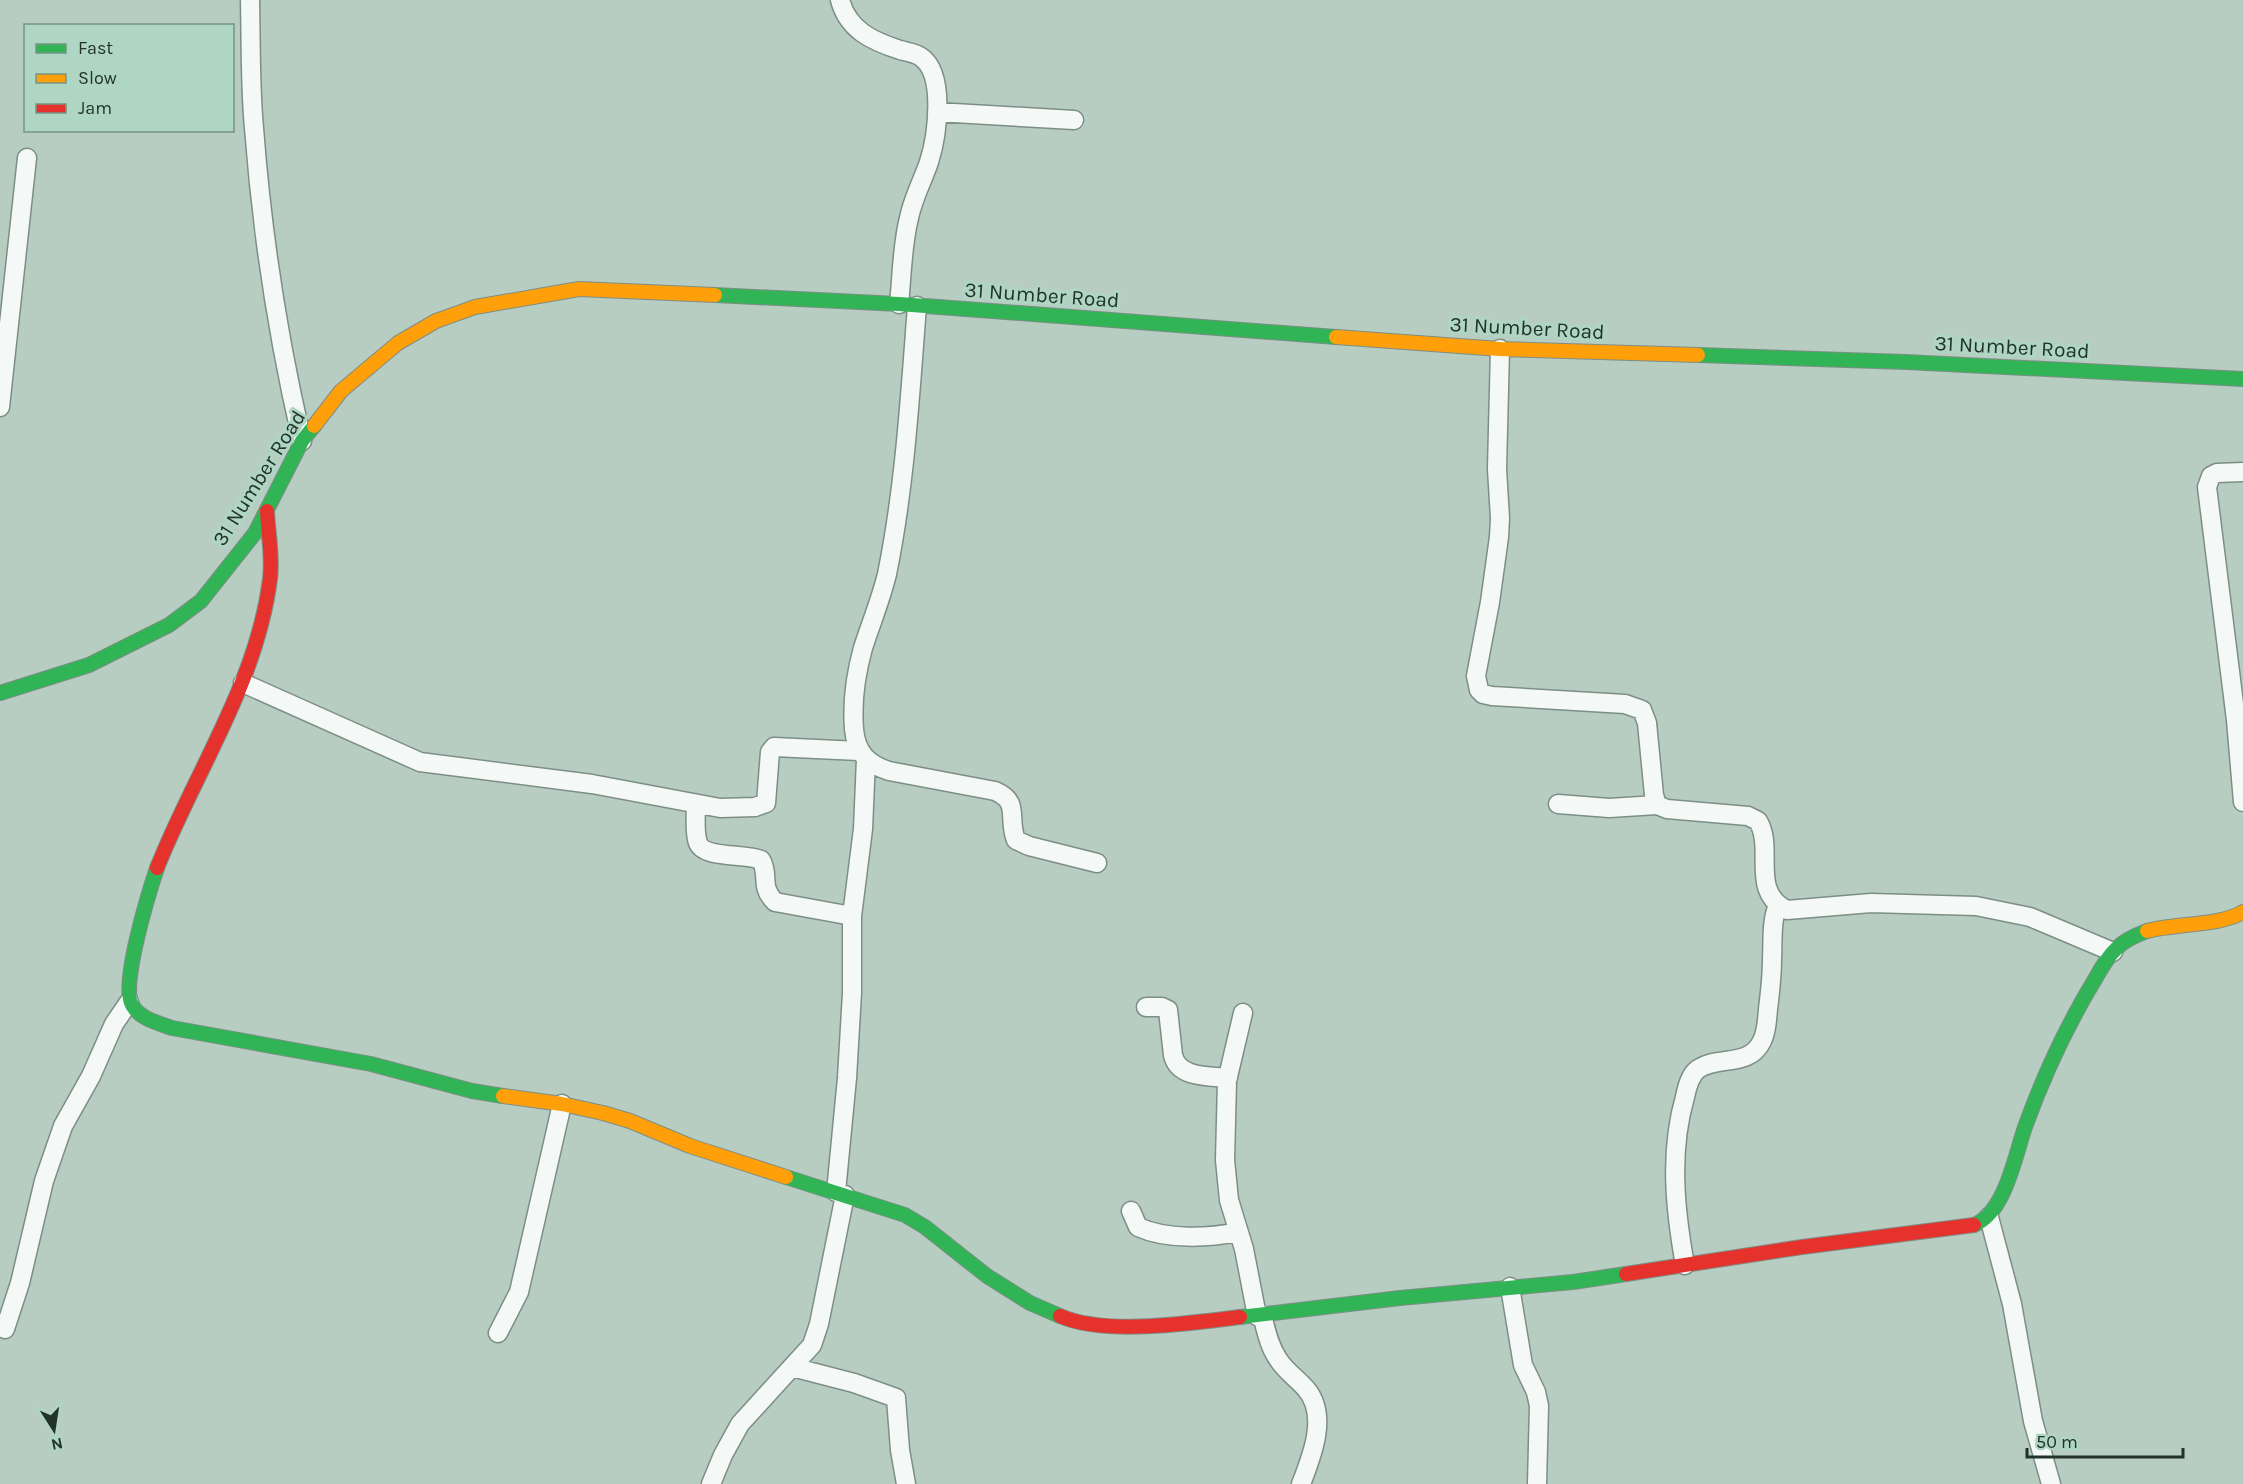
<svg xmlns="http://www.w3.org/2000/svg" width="2243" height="1484" font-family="Karla,sans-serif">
<rect width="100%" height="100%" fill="#b7cdc2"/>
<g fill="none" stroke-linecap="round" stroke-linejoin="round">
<!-- street casing -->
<g stroke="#7d8e86" stroke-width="21">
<path id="street" d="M 250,0 C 251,43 250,86 254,128 C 262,234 278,338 302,441
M 840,0 C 848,30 872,41 900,50 C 907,52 916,53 921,57 C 946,74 937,137 929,162 C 923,180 913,198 909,218 C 902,245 902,276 899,304
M 937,112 L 1074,120
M 917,306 C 910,396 905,486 887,574 C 881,599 871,623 863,648 C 856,673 852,703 854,729 C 856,752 867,764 889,771 L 995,791 C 1021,802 1007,818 1016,840 L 1029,846 L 1097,863
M 1500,349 L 1497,469 L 1500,518 L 1499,537 L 1490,602 L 1476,676 L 1479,690 L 1483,694 L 1492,696 L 1625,704 L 1642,710 L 1647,723 L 1654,795 L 1657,805 L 1667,809 L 1748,816 L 1758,821 C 1775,849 1749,891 1787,910 L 1871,903 L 1976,906 L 2030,917 L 2113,952
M 0,407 L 27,158
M 2243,472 L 2217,473 L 2211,476 L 2207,487 L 2236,720 L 2243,802
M 243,683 L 420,762 L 592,784 L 720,808 L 755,807 L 766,803 L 770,752 L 774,747 L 859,751
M 696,804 C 696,815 694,832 698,843 C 704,859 746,853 761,860 C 770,875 759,886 775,902 L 852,916
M 1558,804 L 1609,808 L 1657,805
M 1146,1007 L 1162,1007 L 1168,1010 L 1173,1055 C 1178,1078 1208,1076 1228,1078
M 1243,1013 L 1227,1081 L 1225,1160 L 1229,1200 L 1244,1249 L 1257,1316
M 836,1192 L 847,1078 L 852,993 L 852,916 L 863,829 L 866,759
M 1131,1211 L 1138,1227 C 1167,1240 1208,1238 1238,1232
M 1989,1217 L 2012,1304 L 2033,1421 L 2051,1484
M 1685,1265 C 1675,1210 1669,1152 1685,1097 C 1687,1087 1690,1075 1698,1069 C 1719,1055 1749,1068 1762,1041 C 1767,1031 1767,1020 1768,1009 C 1770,993 1772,976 1772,959 C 1773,941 1771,921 1778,905
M 1510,1287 L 1523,1365 L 1536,1392 L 1539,1406 L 1537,1484
M 1262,1315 C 1266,1330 1269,1346 1278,1359 C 1285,1371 1298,1379 1307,1390 C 1328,1416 1312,1456 1301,1484
M 5,1329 L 20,1283 L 44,1181 L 63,1126 L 91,1076 L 114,1024 L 129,1002
M 498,1333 L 519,1292 L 562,1104
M 792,1367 L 854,1383 L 896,1398 L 900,1450 L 906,1484
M 711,1484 L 723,1455 L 740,1424 L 812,1345 L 819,1324 L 845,1195"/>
</g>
<!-- fast casing -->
<g stroke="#7d8e86" stroke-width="16">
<path id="fast" d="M 715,295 L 899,304 L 1336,337
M 1698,355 L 1906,362 L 2243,379
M 0,693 L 89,665 L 169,625 L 201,601 L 255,533 L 302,441 L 314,426
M 157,868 C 149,892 120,986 132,1005 C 140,1019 158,1023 172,1028 L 371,1064 L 472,1091 L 503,1096
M 786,1177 L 905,1215 L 925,1227 L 987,1276 L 1030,1303 L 1060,1316
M 1974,1225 C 2005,1213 2015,1156 2025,1127 C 2042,1080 2063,1034 2088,991 C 2097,977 2104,960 2116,949 C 2124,940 2136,935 2147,931
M 1240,1317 L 1400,1298 L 1573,1282 L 1626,1274"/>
</g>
<!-- slow casing -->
<g stroke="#7d8e86" stroke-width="16">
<path id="slow" d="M 1336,337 L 1500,349 L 1698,355
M 314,426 L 341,391 L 398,343 L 436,321 L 475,307 L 579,289 L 715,295
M 2147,931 C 2176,923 2220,926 2243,912
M 503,1096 L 562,1104 L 603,1113 L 630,1121 L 690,1146 L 786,1177"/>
</g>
<!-- jam casing -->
<g stroke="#7d8e86" stroke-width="16">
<path id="jam" d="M 157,868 C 195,772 257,683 270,579 C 273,557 268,534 267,511
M 1626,1274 L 1802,1247 L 1974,1225
M 1060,1316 C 1106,1336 1190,1323 1240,1317"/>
</g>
<!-- street -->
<use href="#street" stroke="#f4f8f6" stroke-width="18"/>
<!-- fast -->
<use href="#fast" stroke="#30b455" stroke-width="14"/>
<!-- slow -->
<use href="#slow" stroke="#ff9f0a" stroke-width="14"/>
<!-- jam -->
<use href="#jam" stroke="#e5322d" stroke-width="14"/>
</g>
<g text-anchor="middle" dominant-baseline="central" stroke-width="6" stroke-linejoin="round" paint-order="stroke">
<!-- street labels -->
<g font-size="21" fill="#23332b" stroke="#aed6c2">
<text transform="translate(1042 295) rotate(4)">31 Number Road</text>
<text transform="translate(1527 328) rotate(3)">31 Number Road</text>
<text transform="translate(2012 347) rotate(3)">31 Number Road</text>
<text transform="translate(259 478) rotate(-58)">31 Number Road</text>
</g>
</g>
<!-- legend -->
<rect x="24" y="24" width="210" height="108" fill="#aed6c2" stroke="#769586" stroke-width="1.5"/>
<rect x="36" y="44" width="30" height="9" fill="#30b455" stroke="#769586" stroke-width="1.5"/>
<text x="78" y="54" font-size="18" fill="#23332b">Fast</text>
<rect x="36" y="74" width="30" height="9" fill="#ff9f0a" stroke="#769586" stroke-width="1.5"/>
<text x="78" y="84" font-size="18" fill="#23332b">Slow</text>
<rect x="36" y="104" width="30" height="9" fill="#e5322d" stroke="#769586" stroke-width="1.5"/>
<text x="78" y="114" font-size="18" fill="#23332b">Jam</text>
<!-- north arrow -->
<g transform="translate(54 1430) rotate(168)" stroke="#aed6c2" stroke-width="4.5" paint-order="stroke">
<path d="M0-4.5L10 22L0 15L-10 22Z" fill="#23332b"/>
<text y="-9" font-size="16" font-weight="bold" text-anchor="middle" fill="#23332b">N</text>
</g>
<!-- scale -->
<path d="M2027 1448v9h156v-9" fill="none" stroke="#23332b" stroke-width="3"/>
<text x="2036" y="1448" font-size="18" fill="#23332b" stroke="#aed6c2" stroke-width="4.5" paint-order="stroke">50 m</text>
</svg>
